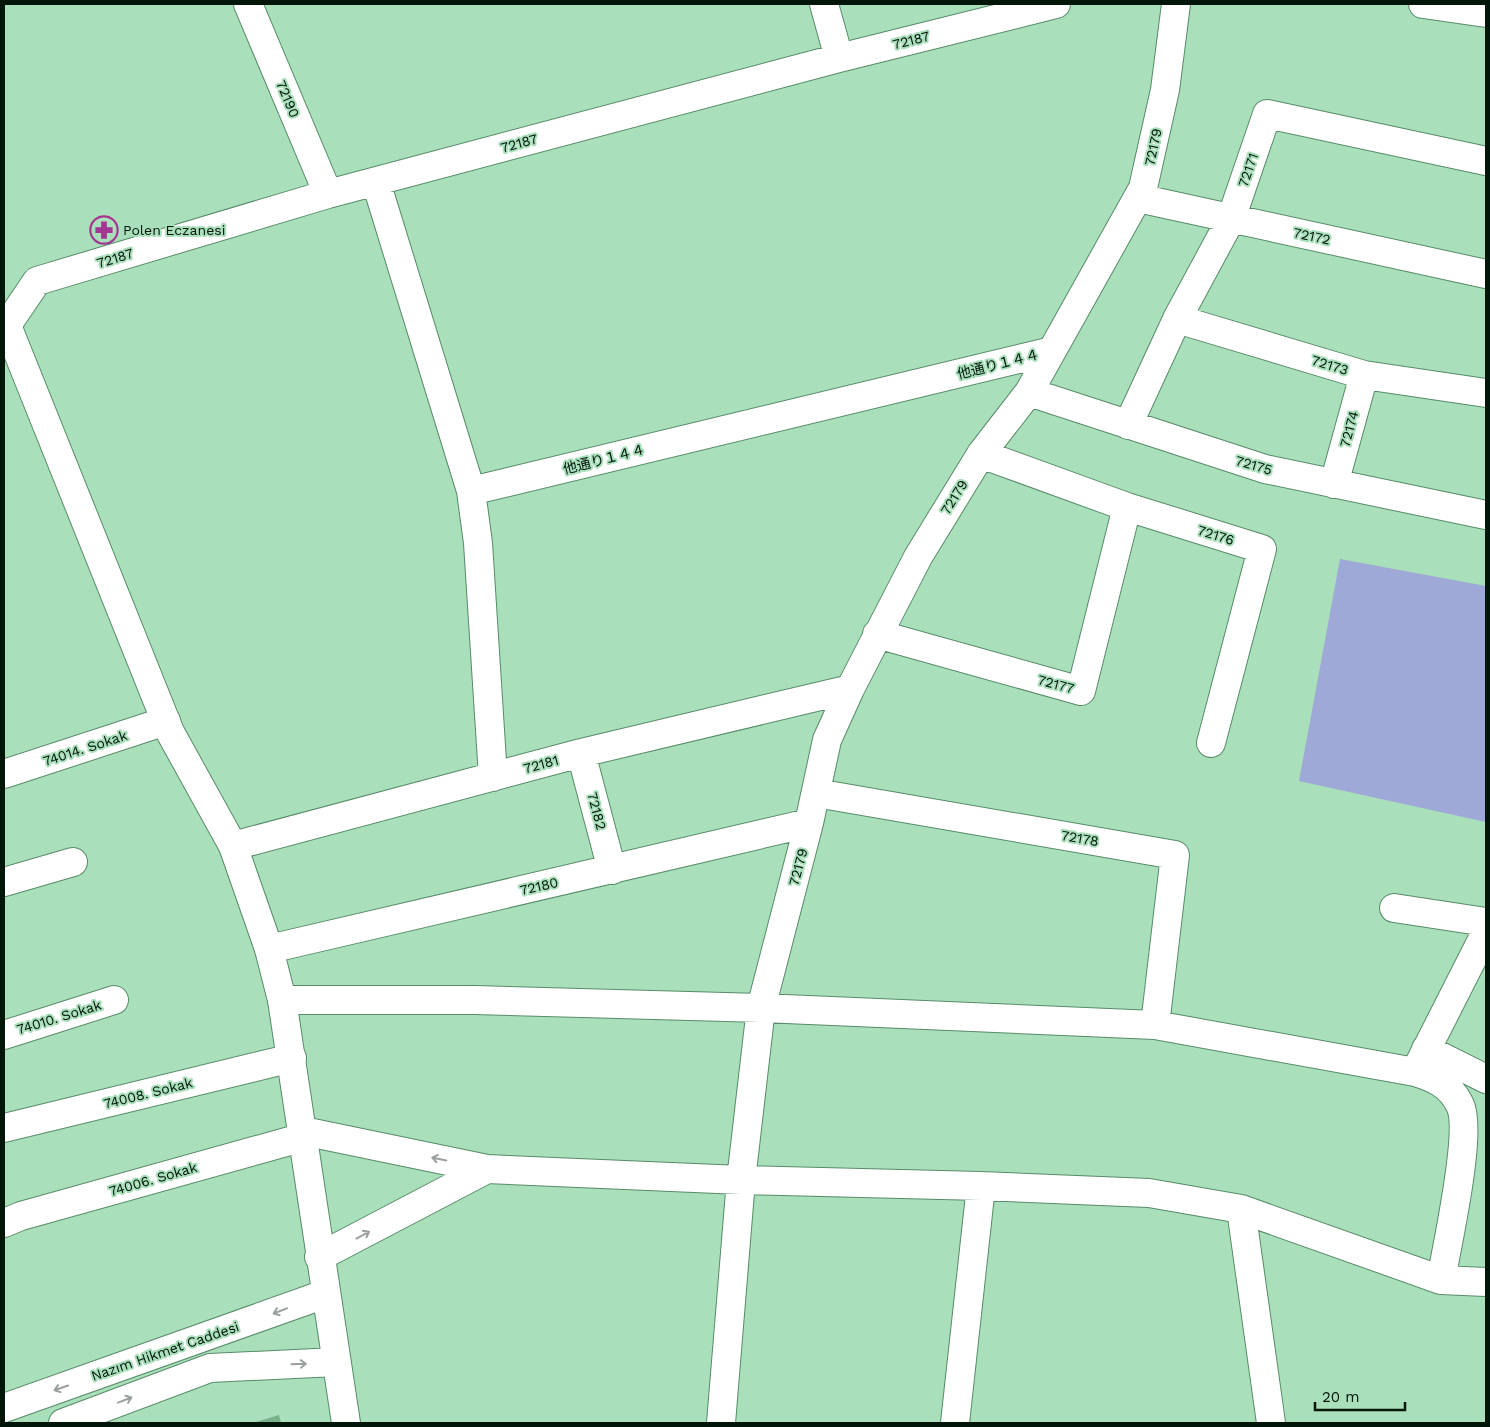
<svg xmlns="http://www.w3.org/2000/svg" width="1490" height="1427" font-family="'Work Sans','Noto Sans SC','Noto Sans JP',sans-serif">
<rect width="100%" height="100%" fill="#a9dfba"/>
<!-- green -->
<path fill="#9ea9d7" d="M 1340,559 L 1486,586 L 1486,822 L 1299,781 Z"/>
<!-- building -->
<path fill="#79b18b" d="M 279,1415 L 281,1423 L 252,1423 Z"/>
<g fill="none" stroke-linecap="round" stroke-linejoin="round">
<!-- minor casing -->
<g stroke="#588b69" stroke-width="30">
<path id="minor" d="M 248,4 L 328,194
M 824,4 L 839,58
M 1423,4 L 1486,13
M 376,182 L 471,491 L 1052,351
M 1138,198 L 1486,274
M 1177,319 L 1364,375 L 1486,393
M 7,325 L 37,281 L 328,194 L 839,58 L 1056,4
M 1029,392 L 1265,469 L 1486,515
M 1128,425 L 1177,319 L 1231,219 L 1267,114 L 1486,161
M 981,454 L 1127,507 L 1262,549 L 1211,743
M 1334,484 L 1364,375
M 471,491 L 478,543 L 493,777
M 877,634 L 1081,691 L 1127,507
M 581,753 L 612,870
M 4,774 L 166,721
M 816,793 L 1175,855 L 1155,1025
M 233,846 L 581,753 L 850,689
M 4,882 L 73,862
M 1394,908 L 1486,922
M 269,949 L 809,823
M 282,1000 L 475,1000 L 761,1008 L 1155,1025 L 1415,1072
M 4,1035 L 114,1000
M 1426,1049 L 1486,1079
M 4,1128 L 292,1058
M 303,1131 L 487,1169 L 741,1180 L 981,1186 L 1149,1193 L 1241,1209 L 1441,1280 L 1486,1282
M 1241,1209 L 1271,1423
M 4,1223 L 21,1216 L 304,1137
M 319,1257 L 487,1169
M 1441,1280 C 1447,1245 1473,1131 1460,1105 C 1450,1084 1434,1078 1415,1072 L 1486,932
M 721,1423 L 741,1180 L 761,1008 L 809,823 L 827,740 L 850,689 L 918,557 L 981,454 L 1029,392 L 1143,188 L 1165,90 L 1176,4
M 955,1423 L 981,1186"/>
</g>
<!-- major casing -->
<g stroke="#588b69" stroke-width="30">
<path id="major" d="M 4,318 L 170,732 L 233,846 L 269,949 L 282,1000 L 346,1423
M 4,1408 L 325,1294
M 63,1423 L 210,1368 L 336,1362"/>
</g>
<!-- minor -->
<use href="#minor" stroke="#fff" stroke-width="28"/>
<!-- major -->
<use href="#major" stroke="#fff" stroke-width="28"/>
</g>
<!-- one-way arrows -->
<defs><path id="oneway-shaft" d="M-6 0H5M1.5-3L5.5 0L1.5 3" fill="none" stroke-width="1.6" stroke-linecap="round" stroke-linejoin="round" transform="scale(1.25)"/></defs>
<g stroke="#9aa19d">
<use href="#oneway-shaft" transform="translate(439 1159) rotate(-168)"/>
<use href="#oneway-shaft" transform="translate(363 1235) rotate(-28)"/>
<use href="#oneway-shaft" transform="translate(280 1311) rotate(159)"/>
<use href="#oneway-shaft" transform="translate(299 1364) rotate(-2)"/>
<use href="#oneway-shaft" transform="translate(61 1388) rotate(161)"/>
<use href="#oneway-shaft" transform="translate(125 1400) rotate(-21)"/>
</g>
<!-- icons -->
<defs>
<g id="pharmacy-ring" transform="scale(1.4375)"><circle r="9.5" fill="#a9dfba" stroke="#a43593" stroke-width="1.5"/><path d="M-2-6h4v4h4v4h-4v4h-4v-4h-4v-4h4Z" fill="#a43593"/></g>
</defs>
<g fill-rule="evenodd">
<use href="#pharmacy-ring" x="104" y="230"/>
</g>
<g text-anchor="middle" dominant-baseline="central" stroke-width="4" stroke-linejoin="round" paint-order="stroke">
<!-- street labels -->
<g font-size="14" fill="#021509" stroke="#a9dfba">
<text transform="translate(911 40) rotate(-14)">72187</text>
<text transform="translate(288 99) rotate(67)">72190</text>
<text transform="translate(519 143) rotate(-15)">72187</text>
<text transform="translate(1153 147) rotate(-78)">72179</text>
<text transform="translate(1248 170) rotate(-71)">72171</text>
<text transform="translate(1312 236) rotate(12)">72172</text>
<text transform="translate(115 258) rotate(-17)">72187</text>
<text transform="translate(998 364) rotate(-14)">他通り１４４</text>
<text transform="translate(1330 365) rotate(17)">72173</text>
<text transform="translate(1349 429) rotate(-75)">72174</text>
<text transform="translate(604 459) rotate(-14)">他通り１４４</text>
<text transform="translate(1254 465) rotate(16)">72175</text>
<text transform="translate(954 497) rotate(-58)">72179</text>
<text transform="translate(1216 535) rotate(17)">72176</text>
<text transform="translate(1056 684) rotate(15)">72177</text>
<text transform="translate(85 748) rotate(-18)">74014. Sokak</text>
<text transform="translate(541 764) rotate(-15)">72181</text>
<text transform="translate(597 811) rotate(75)">72182</text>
<text transform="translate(1080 838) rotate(10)">72178</text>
<text transform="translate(798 867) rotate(-75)">72179</text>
<text transform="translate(539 886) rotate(-13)">72180</text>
<text transform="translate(59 1017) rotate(-17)">74010. Sokak</text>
<text transform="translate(148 1093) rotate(-14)">74008. Sokak</text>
<text transform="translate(153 1179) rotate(-16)">74006. Sokak</text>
<text transform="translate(165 1351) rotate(-19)">Nazım Hikmet Caddesi</text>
</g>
<!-- poi labels -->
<g font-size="14" fill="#021509" stroke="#a9dfba" text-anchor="start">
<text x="123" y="230">Polen Eczanesi</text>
</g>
</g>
<!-- border -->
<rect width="1490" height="1427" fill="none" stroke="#021509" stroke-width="10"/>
<!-- scale -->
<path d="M1315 1402v8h90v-8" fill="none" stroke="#021509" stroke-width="2.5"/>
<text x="1322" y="1402" font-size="15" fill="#021509" stroke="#a9dfba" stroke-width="4" paint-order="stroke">20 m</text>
</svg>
